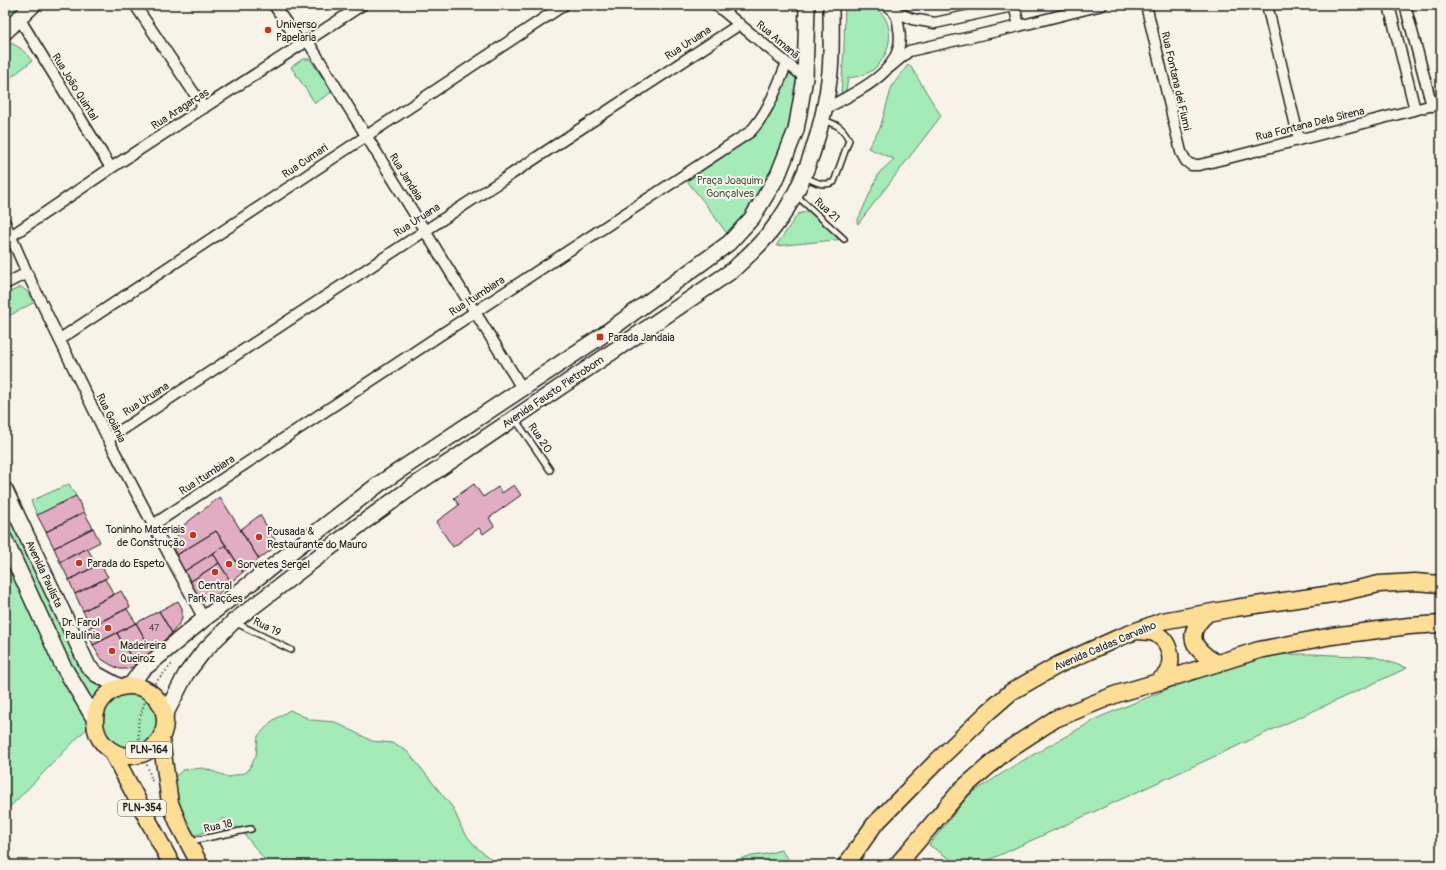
<svg xmlns="http://www.w3.org/2000/svg" width="1446" height="870" font-family="Pangolin,sans-serif">
<rect width="100%" height="100%" fill="#f7f3e8"/>
<filter id="ink" filterUnits="userSpaceOnUse"><feTurbulence type="fractalNoise" baseFrequency=".025" numOctaves="2"/><feDisplacementMap in="SourceGraphic" scale="8" xChannelSelector="R" yChannelSelector="G"/><feConvolveMatrix kernelMatrix="1 2 1 2 8 2 1 2 1" color-interpolation-filters="sRGB"/></filter>
<g filter="url(#ink)">
<!-- green -->
<path fill="#a5ebb7" stroke="#60846a" d="M 5,5 L 23,5 L 5,23 Z
M 845,5 C 852,5 867,3 872,6 C 897,19 893,53 874,69 C 866,75 857,77 848,78 L 846,91 L 841,94 L 844,48 Z
M 10,43 C 21,47 25,52 32,61 L 10,78 L 5,71 L 5,46 Z
M 303,59 L 310,59 L 332,92 L 315,103 L 291,67 Z
M 908,65 L 911,67 L 941,116 L 858,224 L 857,222 L 879,173 L 894,159 L 868,148 L 880,128 L 892,86 Z
M 789,69 L 801,80 L 790,130 L 774,166 L 756,200 L 734,228 L 728,235 L 704,202 L 687,181 L 754,136 C 771,117 779,92 789,69 Z
M 813,210 L 844,239 L 776,246 L 798,214 Z
M 21,287 L 28,292 L 33,303 L 5,318 L 5,308 L 11,305 L 6,294 Z
M 69,484 L 76,496 L 37,515 L 31,501 Z
M 5,490 L 81,651 L 120,687 C 104,695 98,703 95,720 L 5,812 Z
M 1313,654 L 1375,657 L 1407,668 L 978,865 L 959,865 L 929,845 L 969,795 L 1015,765 L 1100,717 L 1250,655 Z
M100 721a30 30 0 1 1 60 0a30 30 0 1 1-60 0Z
M 290,710 L 311,720 L 335,722 L 372,741 L 392,743 L 408,752 L 453,808 L 463,831 L 476,847 L 498,865 L 343,865 L 336,859 L 333,865 L 269,865 L 241,830 L 223,818 L 207,831 L 186,839 L 168,783 L 183,770 L 203,768 L 229,777 L 247,772 L 256,756 L 258,736 L 272,721 Z
M 781,850 L 793,865 L 721,865 L 746,857 L 766,854 Z"/>
<!-- building -->
<path fill="#e2acc3" stroke="#1c1c1c" d="M 474,484 L 483,497 L 498,487 L 502,493 L 514,485 L 521,495 L 489,518 L 494,526 L 483,534 L 479,528 L 453,547 L 436,522 L 459,505 L 454,498 Z
M 76,496 L 84,512 L 46,532 L 37,515 Z
M 220,497 L 259,559 L 243,572 L 216,531 L 175,556 L 175,541 L 179,532 L 185,524 Z
M 84,512 L 93,528 L 54,548 L 46,532 Z
M 260,515 L 278,545 L 259,559 L 240,530 Z
M 93,528 L 100,542 L 60,562 L 54,548 Z
M 216,531 L 226,545 L 183,572 L 175,556 Z
M 226,545 L 243,572 L 231,582 L 213,553 Z
M 87,548 L 97,565 L 69,580 L 60,562 Z
M 213,553 L 219,563 L 188,583 L 183,572 Z
M 219,563 L 231,582 L 216,596 L 210,598 L 204,598 L 196,594 L 188,583 Z
M 100,564 L 108,577 L 75,594 L 69,580 Z
M 105,579 L 114,594 L 83,611 L 75,594 Z
M 121,591 L 130,607 L 91,626 L 83,611 Z
M 178,601 L 182,608 L 182,617 L 181,621 L 172,633 L 159,611 Z
M 127,609 L 136,623 L 93,645 L 86,629 Z
M 159,611 L 172,633 L 152,651 L 136,623 Z
M 136,623 L 152,651 L 136,666 L 117,633 Z
M 117,633 L 136,666 L 127,669 L 120,669 L 111,665 L 100,658 L 93,645 Z"/>
<g fill="none" stroke-linecap="round" stroke-linejoin="round">
<!-- lane casing -->
<g stroke="#1c1c1c" stroke-width="8">
<path id="lane" d="M 805,177 C 816,182 822,187 834,182 L 849,140 C 842,126 837,125 823,120
M 796,195 L 844,239
M 515,419 L 550,470
M 236,623 L 291,650
M 191,841 L 251,829"/>
</g>
<!-- street casing -->
<g stroke="#1c1c1c" stroke-width="13">
<path id="street" d="M 135,5 L 204,108
M 274,5 L 301,45
M 716,5 L 805,78
M 1014,5 L 1019,26
M 1146,5 L 1181,152 L 1186,161 L 1191,165 L 1199,165 L 1232,157 L 1441,103
M 1267,5 L 1299,139
M 1389,5 L 1415,110
M 1405,5 L 1432,106
M 894,11 L 912,19 L 935,23 L 1017,5
M 19,18 L 111,168
M 307,40 L 522,388
M 890,67 L 909,51 L 1019,26 L 1102,5
M 825,109 C 855,92 907,72 899,29 C 898,18 896,12 887,5
M 5,223 L 27,273 L 108,439 L 153,525 L 204,619
M 11,236 L 111,168 L 362,5
M 5,284 L 27,273
M 60,339 L 564,5
M 108,439 L 740,24
M 153,525 L 475,312 L 750,132 C 768,113 777,87 787,63"/>
</g>
<!-- secondary casing -->
<g stroke="#1c1c1c" stroke-width="18">
<path id="secondary" d="M 5,32 L 33,5
M 5,490 L 88,666 L 96,674 L 120,687
M 5,540 L 62,664 L 95,720
M 130,686 L 141,671 L 204,619 L 379,484 L 600,337 L 729,243 L 752,218 L 778,175 L 796,130 L 805,78 L 807,5
M 165,715 L 186,674 L 203,652 L 233,622 L 361,524 L 412,487 L 463,453 L 733,270 C 747,256 763,243 775,226 C 806,185 825,123 830,72 C 832,50 831,27 831,5"/>
</g>
<!-- primary casing -->
<g stroke="#1c1c1c" stroke-width="19">
<path id="primary" d="M 1208,613 C 1182,635 1194,650 1218,664
M 1138,631 C 1144,632 1151,631 1156,634 C 1170,641 1174,660 1167,673 C 1165,676 1161,679 1158,682
M95 721a35 35 0 1 1 70 0a35 35 0 1 1-70 0Z
M 161,739 L 170,803 L 179,825 L 200,865
M 111,750 L 172,865
M 846,865 L 874,825 L 936,762 L 988,712 L 1011,692 L 1058,665 L 1118,638 L 1162,621 L 1235,608 L 1339,593 L 1379,584 L 1415,582 L 1441,584
M 897,865 L 962,789 L 1006,751 L 1055,719 L 1117,694 L 1158,682 L 1259,650 L 1332,636 L 1409,626 L 1441,624"/>
</g>
<!-- path -->
<path stroke="#1c1c1c" stroke-width="2" stroke-dasharray="1 3" stroke-linecap="butt" d="M 152,781 L 139,740 L 138,724 L 148,691 L 172,664"/>
<!-- lane -->
<use href="#lane" stroke="#f7f3e8" stroke-width="5"/>
<!-- street -->
<use href="#street" stroke="#f7f3e8" stroke-width="10"/>
<!-- secondary -->
<use href="#secondary" stroke="#f7f3e8" stroke-width="15"/>
<!-- primary -->
<use href="#primary" stroke="#fedd96" stroke-width="16"/>
</g>
</g>
<!-- markers -->
<g fill="#c8321e" stroke="#f7f3e8" stroke-width="1.5">
<circle cx="268" cy="30" r="4"/>
<rect x="596" y="333" width="8" height="8" rx="2"/>
<circle cx="193" cy="535" r="4"/>
<circle cx="259" cy="537" r="4"/>
<circle cx="79" cy="563" r="4"/>
<circle cx="229" cy="564" r="4"/>
<circle cx="215" cy="572" r="4"/>
<circle cx="108" cy="628" r="4"/>
<circle cx="112" cy="651" r="4"/>
</g>
<g text-anchor="middle" dominant-baseline="central" stroke-width="4" stroke-linejoin="round" paint-order="stroke">
<!-- number labels -->
<g font-size="9" fill="#4e4046">
<text x="154" y="628">47</text>
</g>
<!-- shield labels -->
<g fill="#f7f3e8" stroke="#5e5c59" stroke-width="1">
<rect x="126" y="742" width="46" height="16" rx="3"/>
<rect x="118" y="800" width="48" height="16" rx="3"/>
</g>
<g font-size="10" font-weight="bold" fill="#1c1c1c">
<text x="149" y="750">PLN-164</text>
<text x="142" y="808">PLN-354</text>
</g>
<!-- poi labels -->
<g font-size="11" fill="#1c1c1c" stroke="#f7f3e8" text-anchor="start">
<text x="276" y="24">Universo<tspan x="276" dy="13">Papelaria</tspan></text>
<text x="608" y="337">Parada Jandaia</text>
<text x="185" y="529" text-anchor="end">Toninho Materiais<tspan x="185" dy="13">de Construção</tspan></text>
<text x="267" y="531">Pousada &amp;<tspan x="267" dy="13">Restaurante do Mauro</tspan></text>
<text x="87" y="563">Parada do Espeto</text>
<text x="237" y="564">Sorvetes Sergel</text>
<text x="215" y="585" text-anchor="middle">Central<tspan x="215" dy="13">Park Rações</tspan></text>
<text x="100" y="622" text-anchor="end">Dr. Farol<tspan x="100" dy="13">Paulínia</tspan></text>
<text x="120" y="645">Madeireira<tspan x="120" dy="13">Queiroz</tspan></text>
</g>
<!-- street labels -->
<g font-size="11" fill="#1c1c1c" stroke="#f7f3e8">
<text transform="translate(778 40) rotate(40)">Rua Amanã</text>
<text transform="translate(688 43) rotate(-33)">Rua Uruana</text>
<text transform="translate(1176 81) rotate(77)">Rua Fontana dei Fiumi</text>
<text transform="translate(75 87) rotate(58)">Rua João Quintal</text>
<text transform="translate(180 109) rotate(-33)">Rua Aragarças</text>
<text transform="translate(1310 124) rotate(-14)">Rua Fontana Dela Sirena</text>
<text transform="translate(305 161) rotate(-34)">Rua Cumari</text>
<text transform="translate(406 177) rotate(58)">Rua Jandaia</text>
<text transform="translate(827 210) rotate(43)">Rua 21</text>
<text transform="translate(417 220) rotate(-33)">Rua Uruana</text>
<text transform="translate(477 296) rotate(-33)">Rua Itumbiara</text>
<text transform="translate(553 392) rotate(-34)">Avenida Fausto Pietrobom</text>
<text transform="translate(146 399) rotate(-33)">Rua Uruana</text>
<text transform="translate(111 418) rotate(64)">Rua Goiânia</text>
<text transform="translate(540 438) rotate(56)">Rua 20</text>
<text transform="translate(207 475) rotate(-33)">Rua Itumbiara</text>
<text transform="translate(44 574) rotate(65)">Avenida Paulista</text>
<text transform="translate(267 627) rotate(26)">Rua 19</text>
<text transform="translate(1105 646) rotate(-23)">Avenida Caldas Carvalho</text>
<text transform="translate(218 826) rotate(-12)">Rua 18</text>
</g>
<!-- park labels -->
<g font-size="11" fill="#455a4a" stroke="#f7f3e8">
<text x="730" y="180">Praça Joaquim<tspan x="730" dy="13">Gonçalves</tspan></text>
</g>
</g>
<!-- margin -->
<rect width="1446" height="870" fill="none" stroke="#f7f3e8" stroke-width="20"/>
<rect x="10" y="10" width="1426" height="850" fill="none" stroke="#1c1c1c" stroke-width="1.5" filter="url(#ink)"/>
</svg>
